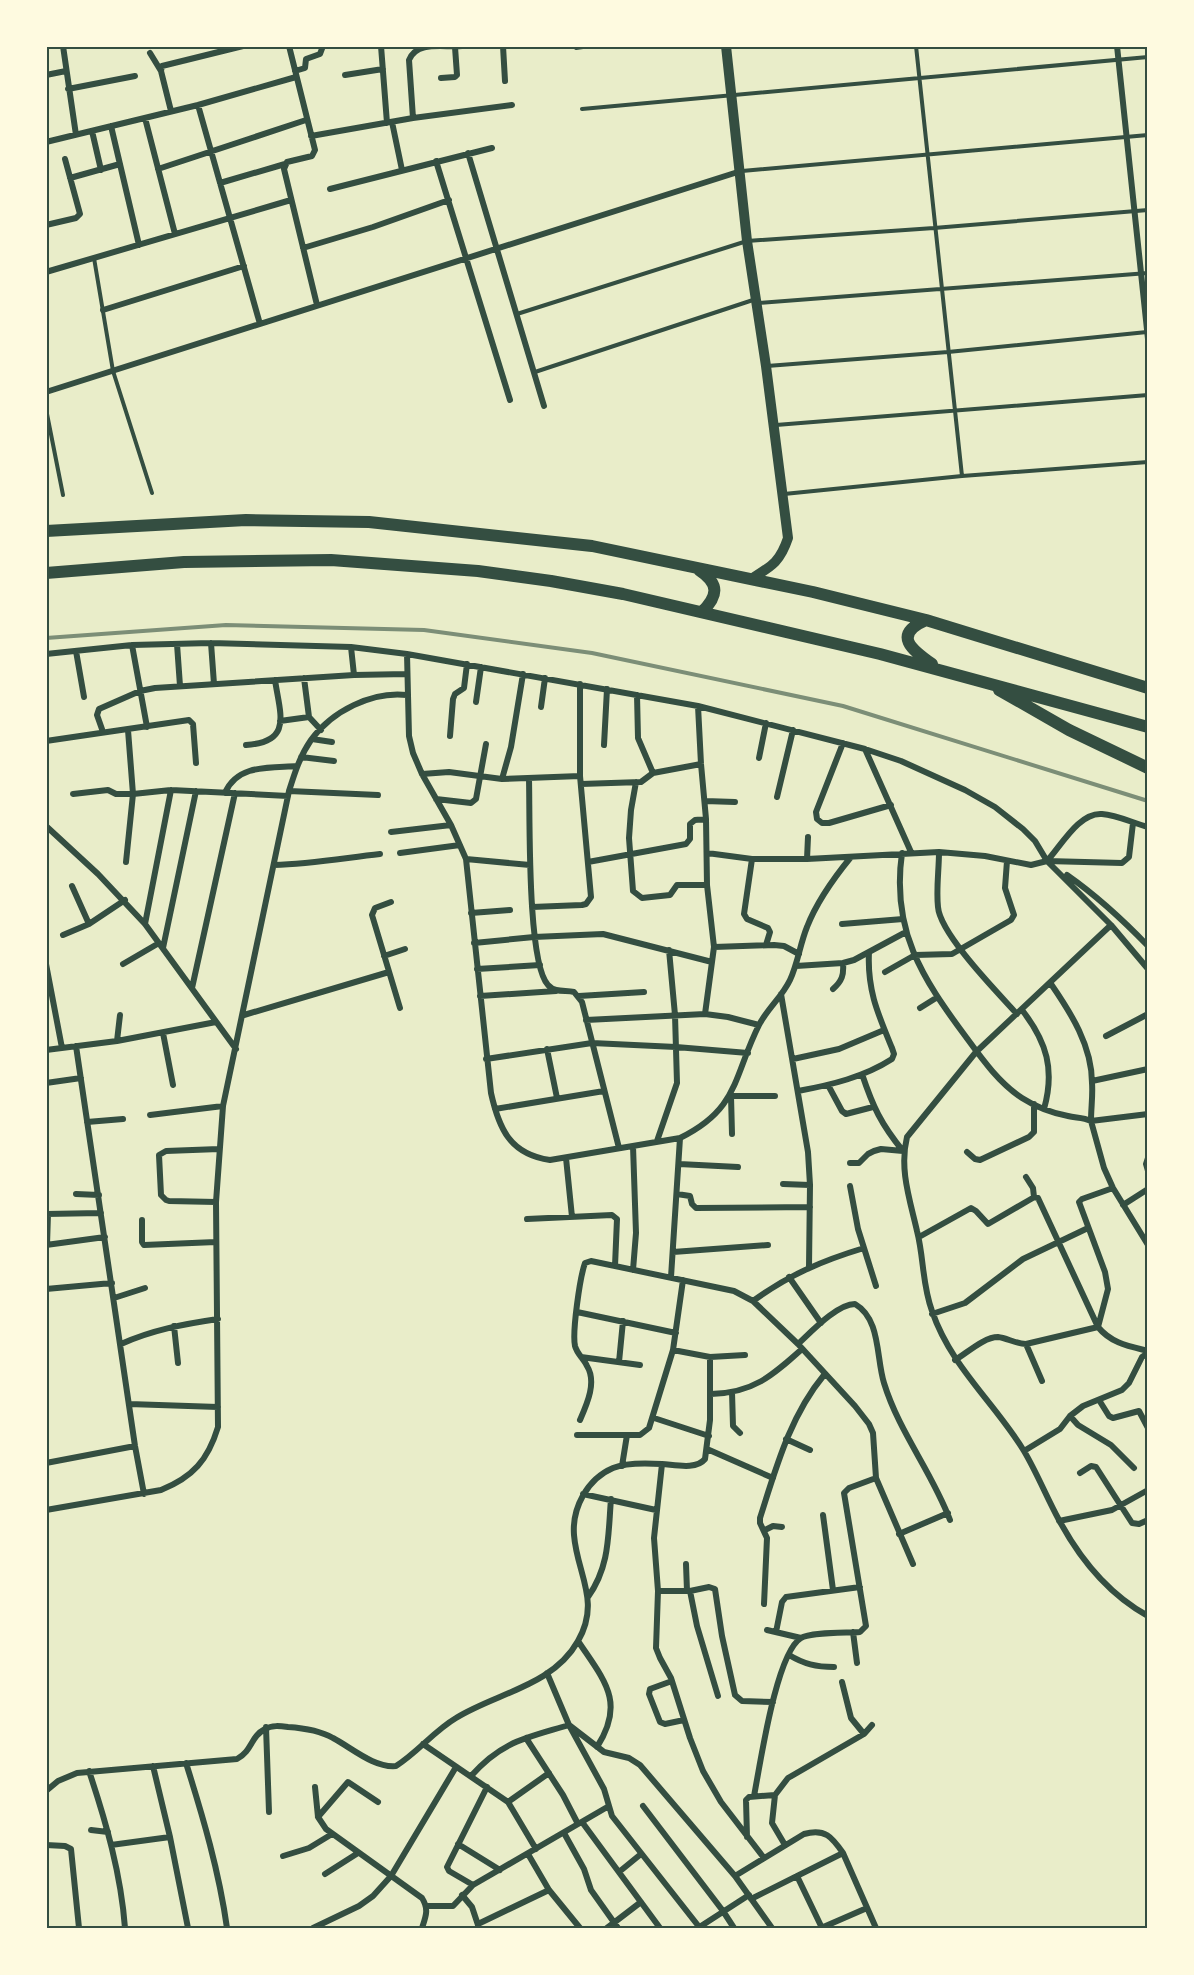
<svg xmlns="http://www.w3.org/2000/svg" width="1194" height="1975" font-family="Mulish,sans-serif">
<rect width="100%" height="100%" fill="#e9edc9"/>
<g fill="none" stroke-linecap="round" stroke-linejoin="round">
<!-- service -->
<path stroke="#344e41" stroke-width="4" d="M 916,46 L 962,476
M 576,48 L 590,46
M 582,109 L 1148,57
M 742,171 L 1148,135
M 94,258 L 113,371 L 152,493
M 759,303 L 1148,273
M 517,314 L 747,241 L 934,228 L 1148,210
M 767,366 L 948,352 L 1147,332
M 535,372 L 753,300
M 46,409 L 63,495
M 776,425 L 1148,395
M 784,494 L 962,476 L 1148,462"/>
<!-- minor -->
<path stroke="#344e41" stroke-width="6" d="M 63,46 L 76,135
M 289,46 L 315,150 L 312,156 L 287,162 L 284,169 L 317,305
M 381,46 L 387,123
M 503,46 L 505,81
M 1117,46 L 1148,339
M 150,53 L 161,71
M 295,71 L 305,68 L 306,59 L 320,54 L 323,46
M 46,75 L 66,71
M 345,75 L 383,69
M 441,78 L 455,77 L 457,75 L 455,47
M 68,89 L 135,76
M 198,105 L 260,324
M 171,111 L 161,71 L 162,66 L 243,46
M 145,118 L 175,234
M 413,118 L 409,60 C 417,40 445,48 462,46
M 392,122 L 402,170
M 111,126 L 139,245
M 92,131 L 101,170
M 311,136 L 413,118 L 512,105
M 46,142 L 198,105 L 296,77
M 468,153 L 544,406
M 436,161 L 510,400
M 158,169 L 306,120
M 70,178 L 120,164
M 220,183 L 285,164
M 330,189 L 492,148
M 46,225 L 76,218 L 80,214 L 65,159
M 303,248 L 373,227 L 449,200
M 46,272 L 291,200
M 103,310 L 244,266
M 46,392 L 741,171
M 211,643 L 214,684
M 177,644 L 180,686
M 132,645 L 147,727
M 351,647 L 354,675
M 76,651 L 84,697
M 46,654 L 132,645 L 211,643 L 351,647 L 407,654 L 698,706 L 865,749 L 901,761 L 965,790 L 995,807 L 1023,829 L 1035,841 L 1047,861 L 1111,925 L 1148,969
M 407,654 L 409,736 L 413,753 L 422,774 L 451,825 L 466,859 L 491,1093 C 499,1129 510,1154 550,1160 L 680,1138
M 304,678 L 309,717 L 321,730
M 637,695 L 638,738 L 653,773
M 476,702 L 481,667
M 698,706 L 701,764 L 706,819 L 707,885 L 714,947 L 705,1014
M 541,707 L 545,678
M 280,721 L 309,717
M 103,732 L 97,715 L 99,709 L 140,691 L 155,688 L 354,675 L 407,674
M 450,736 L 453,699 L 455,694 L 464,688 L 467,664
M 312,739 L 332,742
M 46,741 L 189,720 L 193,724 L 196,763
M 843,743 L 816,812 L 817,819 L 822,823 L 829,823 L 891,805
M 246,745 C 293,742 280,714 275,680
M 604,745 L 607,689
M 865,749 L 911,852
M 301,757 L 334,761
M 759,758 L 766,723
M 422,774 L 449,772 L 502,779 L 580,776
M 502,779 L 511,747 L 523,674
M 529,779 C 530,816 527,963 548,985 C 555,993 565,990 574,992 L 582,1002 L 619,1148
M 636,782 L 631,810 L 629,838 L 633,891 L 642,898 L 670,895 L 677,885 L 707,885
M 581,784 L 641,782 L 653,773 L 701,764
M 289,791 L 378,795
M 225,793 C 237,764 270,768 297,766
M 73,794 L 108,790 L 116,794 L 133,794 L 171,790 L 288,796
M 777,797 L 793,730
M 436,799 L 471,803 L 476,799 L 486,744
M 705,801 L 735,802
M 46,826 L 98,874 L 145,924 L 236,1049
M 391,832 L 451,825
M 939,852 C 939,870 936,889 938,907 C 940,934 998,993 1017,1014
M 400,853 L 460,845
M 707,853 L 752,859 L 807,859 L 939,852 L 985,856 L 1031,865 L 1047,861 L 1122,863 L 1129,857 L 1133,823
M 902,853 C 891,930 922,978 966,1037 C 982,1059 999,1083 1022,1098 C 1036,1107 1052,1113 1068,1116 C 1076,1118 1083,1117 1091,1121 L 1104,1168 L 1113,1188 L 1148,1245
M 466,859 L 530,865
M 752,859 L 744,914 L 747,919 L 768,928 L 770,932 L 766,945
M 807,859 L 808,837
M 1047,861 C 1061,846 1079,812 1102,814 C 1117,815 1133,823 1148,827
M 126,862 L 133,794 L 128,730
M 588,862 L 686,844 L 690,839 L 690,824 L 695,820 L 706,819
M 274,865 C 310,864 344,858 380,854
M 1067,875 C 1097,896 1123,920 1148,946
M 72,886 L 89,924
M 391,902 L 375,908 L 372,915 L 400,1008
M 532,907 L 582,905 L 586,904 L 591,897 L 580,776 L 580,684
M 471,913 L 510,910
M 145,924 L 171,790
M 842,924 L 903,919
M 1111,925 L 976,1052 L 907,1137 C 899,1169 910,1200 917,1231 C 924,1258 922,1284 932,1311 C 951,1367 995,1403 1024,1451 C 1037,1473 1047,1498 1059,1520 C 1080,1559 1108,1594 1148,1616
M 63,935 L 89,924 L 125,900
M 474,943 L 534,937 L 603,934 L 712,962
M 714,947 L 774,945 L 784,946 L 799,954
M 163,948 L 196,791
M 384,956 L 405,949
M 46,964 L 62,1048
M 123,964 L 159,943
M 796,966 L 843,963 L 854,960 L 906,932
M 477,969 L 540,965
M 885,972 L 915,955 L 952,954 L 1011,920 L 1014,915 L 1005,888 L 1007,861
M 1051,984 C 1071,1013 1092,1046 1092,1083 C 1093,1095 1091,1108 1091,1121 L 1148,1114
M 192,988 L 235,793
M 833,989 C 842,981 844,975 843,963
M 781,994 L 808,1152 L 810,1185 L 809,1267
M 480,996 L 556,991
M 579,996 L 644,992
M 920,1008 L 936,998
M 1022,1010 C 1047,1042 1055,1070 1044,1109
M 244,1015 L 389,972
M 586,1020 L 705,1014 L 728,1017 L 759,1025
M 163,1033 L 173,1085
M 1106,1036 L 1148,1014
M 117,1041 L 120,1015
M 76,1046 L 135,1446 L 144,1494
M 547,1049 L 557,1098
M 46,1050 L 117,1041 L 216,1022
M 486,1059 L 592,1043 L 676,1047 L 748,1053
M 793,1059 L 839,1049 L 884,1030
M 862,1074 C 873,1107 881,1124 903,1151
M 1092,1081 L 1148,1069
M 46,1083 L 81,1078
M 828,1085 L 842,1111 L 846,1114 L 873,1107
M 798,1091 C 831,1085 864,1077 892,1059 L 894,1054 L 892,1048 C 878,1014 867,990 869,952
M 495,1109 L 604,1091
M 150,1115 L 223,1106
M 87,1122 L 123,1119
M 732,1134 L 731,1096 L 775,1096
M 657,1141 L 677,1083 L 675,1015 L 669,950
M 967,1152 L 975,1159 L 980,1160 L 1029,1137 L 1034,1132 L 1034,1104
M 566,1158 L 572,1217
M 1148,1158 L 1146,1164 L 1148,1171
M 850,1163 L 859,1163 L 868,1154 L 874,1151 L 881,1149 L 903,1151
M 679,1164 L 738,1167
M 1026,1177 L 1033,1188 L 1034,1197
M 783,1184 L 810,1185
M 850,1186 L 858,1229 L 876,1286
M 76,1194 L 99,1195
M 677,1194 L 690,1196 L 692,1204 L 696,1208 L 810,1207
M 216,1202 L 169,1201 L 166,1200 L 161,1195 L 159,1155 L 166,1151 L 219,1149
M 1123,1205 L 1148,1189
M 46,1214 L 101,1213
M 527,1219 L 612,1215 L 617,1219 L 615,1266
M 142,1220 L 142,1242 L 144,1245 L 216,1242
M 919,1237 L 971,1208 L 976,1211 L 988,1224 L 1031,1199 L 1034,1197 L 1038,1198 L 1098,1327 C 1111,1343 1128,1346 1148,1351
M 46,1245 L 105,1237
M 47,1245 L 48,1214
M 673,1252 L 768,1245
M 633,1270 L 636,1233 L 633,1146
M 671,1277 L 680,1138 C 739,1109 733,1077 759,1025 C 767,1009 782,997 790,980 C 798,963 800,944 807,927 C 817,901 833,879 851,857
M 789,1277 L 821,1323
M 46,1289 L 112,1283
M 114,1298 L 145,1288
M 753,1301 C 789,1275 821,1261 864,1248
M 577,1312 L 676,1333
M 932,1314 L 965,1303 L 1023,1259 L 1088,1228
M 174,1326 L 178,1363
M 121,1344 C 152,1330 184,1324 218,1319
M 798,1344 C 811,1332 837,1304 855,1304 C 881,1319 876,1358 884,1383 C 899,1432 932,1472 950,1520
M 1026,1344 L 1042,1381
M 673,1350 L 710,1357 L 745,1355
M 581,1357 L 640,1365
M 710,1357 L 710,1420 L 705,1459 C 696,1470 676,1465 662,1464 L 654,1538 L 658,1591 L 656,1648 L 660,1658 L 671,1678 L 690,1738 L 703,1771 L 721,1802 L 764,1858
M 955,1360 C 967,1353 984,1337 998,1337 C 1007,1338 1016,1344 1026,1344 L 1098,1327 L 1108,1289 L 1105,1272 L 1079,1202 L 1082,1199 L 1113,1188
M 619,1362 L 623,1321
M 732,1392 L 733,1426 L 740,1433
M 711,1394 C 753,1393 772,1376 802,1349
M 1099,1400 L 1109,1416 L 1113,1418 L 1139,1411 L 1148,1428
M 129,1404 L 218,1407
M 1070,1416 L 1078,1425 L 1111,1445 L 1134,1468
M 654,1418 L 709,1436
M 580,1420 C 587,1404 597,1382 587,1366 C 584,1359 577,1354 575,1346 C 572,1332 580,1277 585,1263 L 591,1261 L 734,1291 L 753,1301 L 798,1344 L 855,1406 L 869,1424 L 873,1433 L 876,1478 L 913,1564
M 577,1435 L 640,1435 L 649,1428 L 673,1350 L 683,1280
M 786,1439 L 810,1450
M 707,1449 L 773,1478
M 1024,1451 L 1060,1429 L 1070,1416 L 1083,1406 L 1122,1390 L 1129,1383 L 1142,1357 L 1148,1353
M 46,1463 L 135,1446
M 622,1466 L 627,1435
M 1080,1473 L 1091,1466 L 1096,1467 L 1132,1523 L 1139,1524 L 1148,1520
M 583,1494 L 656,1510
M 46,1510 L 161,1490 C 193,1477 208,1460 218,1427 L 216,1202 L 223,1106 L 289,791 C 295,772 300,756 311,740 C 332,711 372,691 407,695
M 823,1515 L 833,1590
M 1059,1521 L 1112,1510 L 1148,1490
M 765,1530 L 773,1526 L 782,1527
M 899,1534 L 948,1513
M 686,1564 L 687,1591
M 658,1591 L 690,1591 L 709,1587 L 715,1589 L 722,1636 L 735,1695 L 742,1701 L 773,1702
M 690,1591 L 697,1626 L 718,1696
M 588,1597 C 610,1566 608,1535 611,1499
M 764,1604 L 767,1538 L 760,1523 L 760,1518 C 776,1468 790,1416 824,1375
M 767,1630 L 801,1638
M 776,1632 L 782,1602 L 786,1597 L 860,1587
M 853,1632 L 857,1663
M 578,1641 C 604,1680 626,1702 597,1747
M 789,1655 C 804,1664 816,1667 834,1667
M 547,1673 L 569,1725 L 604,1789 L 612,1816 L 700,1928
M 672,1681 L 650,1689 L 649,1694 L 660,1722 L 665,1724 L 684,1720
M 842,1682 L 851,1718 L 864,1734
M 266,1727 L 269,1812
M 526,1738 L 563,1795 L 578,1824
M 423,1744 L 508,1802 L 536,1849
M 186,1763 C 203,1817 219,1871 227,1928
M 153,1766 L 170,1837 L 188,1928
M 89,1771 C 106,1822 121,1874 125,1928
M 471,1776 C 502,1741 526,1738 569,1725 L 604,1752 L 629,1758 L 640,1765 L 735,1876 L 772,1928
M 315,1787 L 318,1817 L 326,1829 L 422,1898 C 429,1909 426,1916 422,1928
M 46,1791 L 58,1781 L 77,1773 L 237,1759 C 253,1750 250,1737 265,1729 C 272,1725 280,1726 288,1727 C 303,1728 319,1730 333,1738 C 352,1748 374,1768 396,1766 C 418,1752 434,1731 456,1718 C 496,1693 553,1686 578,1641 C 601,1601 577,1574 574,1535 C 572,1508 587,1479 613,1468 C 627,1462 647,1463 662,1464
M 754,1796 C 760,1766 776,1653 801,1638 C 810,1632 847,1633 860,1632 L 866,1626 L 844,1493 L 849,1488 L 876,1478
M 508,1802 L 549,1773
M 643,1806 L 723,1911 L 734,1928
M 318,1817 L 348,1782 L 378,1802
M 582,1822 L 660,1928
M 91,1830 L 108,1832
M 564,1833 L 584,1869 L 591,1890 L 618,1928
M 747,1837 L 746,1800 L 749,1797 L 775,1795
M 458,1844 L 500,1870
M 46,1845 L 65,1846 L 71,1849 L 79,1928
M 111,1845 L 170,1837
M 785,1845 L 772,1823 L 775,1795 L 788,1778 L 864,1734 L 872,1725
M 528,1854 L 549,1890 L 580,1928
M 283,1856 L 309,1848 L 332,1834
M 619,1872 L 641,1854
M 325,1874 L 358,1853
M 735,1876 L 804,1834 C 825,1828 832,1837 843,1853 L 876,1928
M 797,1876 L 822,1928
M 473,1885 L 449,1871 L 447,1867 L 487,1787
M 462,1895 L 472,1907 L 479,1928
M 751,1899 L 843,1853
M 427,1906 L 453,1906 L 473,1885 L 609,1806
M 478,1924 L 549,1890
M 313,1928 L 359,1906 L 373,1896 L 391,1876 L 456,1767
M 607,1928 L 641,1902
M 698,1928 L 749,1895
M 821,1928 L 867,1908"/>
<!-- secondary -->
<path stroke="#344e41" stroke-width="10" d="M 726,46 L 747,241 L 766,366 L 788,538 C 780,562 772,566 751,579"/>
<!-- trunk -->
<path stroke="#344e41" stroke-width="12" d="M 46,531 L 246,520 L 369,522 L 592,546 L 813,592 L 926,620 L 1148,688
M 699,570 C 720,584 718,596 702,612
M 46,573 L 184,562 L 331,560 L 478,571 L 551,581 L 623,594 L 880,654 L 1148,727
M 926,620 C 892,635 912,650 932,664
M 999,690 L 1069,730 L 1148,768"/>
<!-- rail -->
<path stroke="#7c8e77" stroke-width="4" d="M 46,638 L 226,625 L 424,630 L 592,653 L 843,706 L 1148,801"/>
</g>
<!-- border -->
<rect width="1194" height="1975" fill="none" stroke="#fefae0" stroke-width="96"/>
<rect x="48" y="48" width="1098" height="1879" fill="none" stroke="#344e41" stroke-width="2"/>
</svg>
